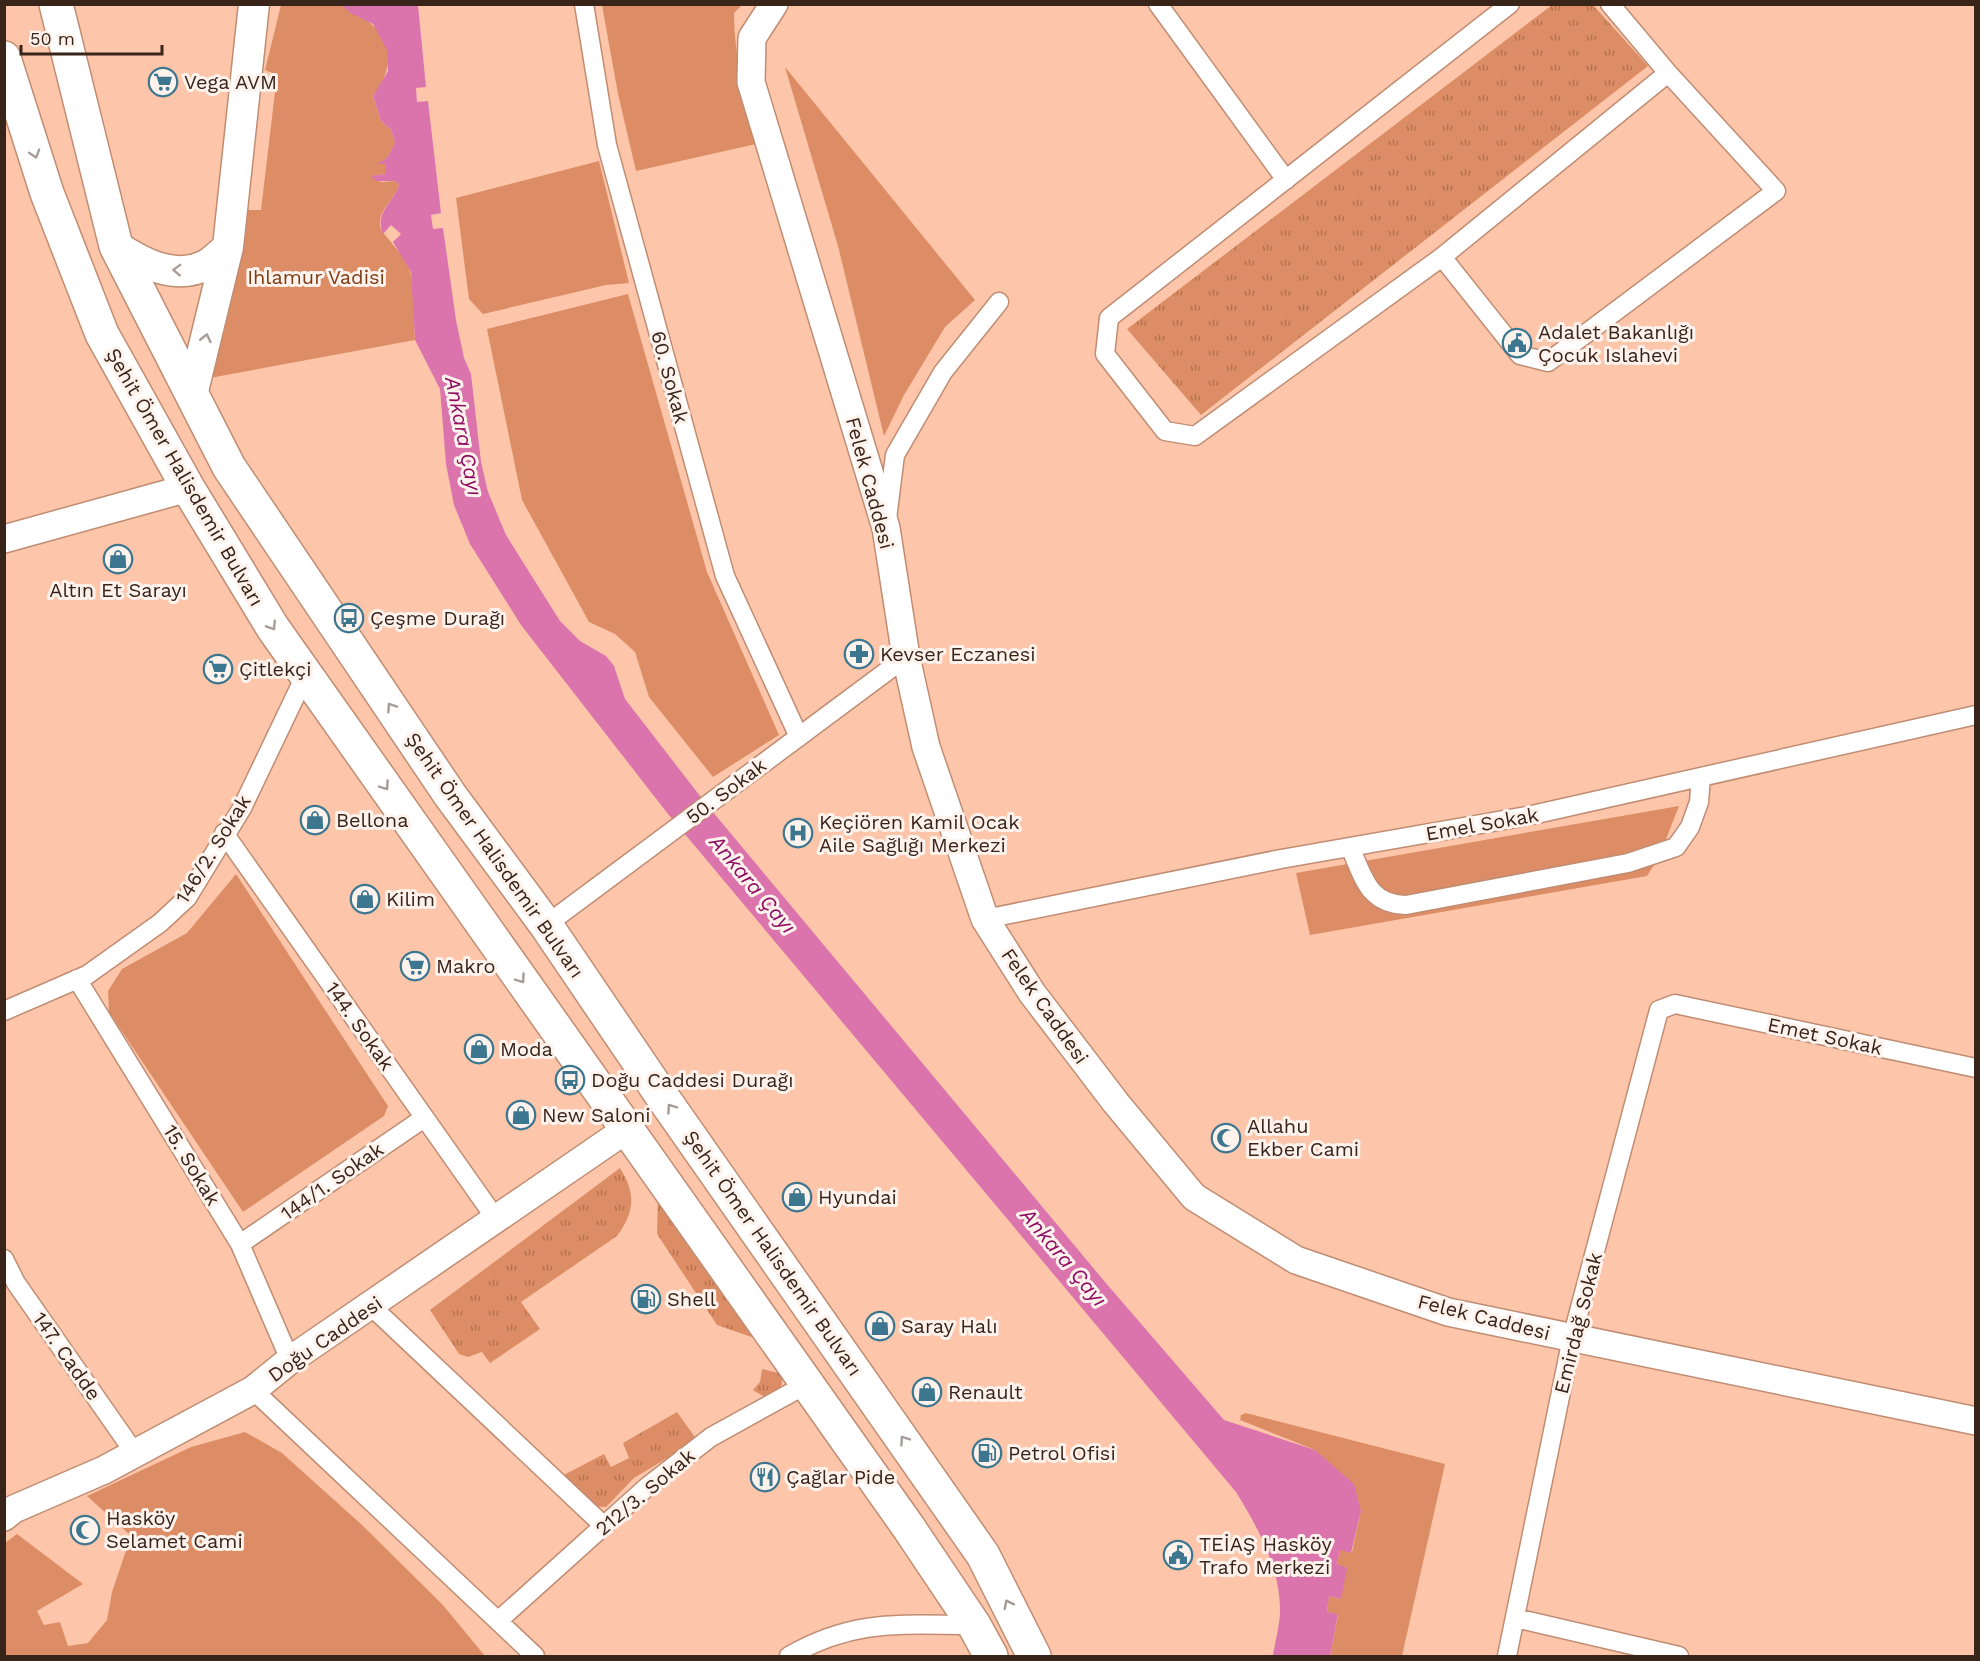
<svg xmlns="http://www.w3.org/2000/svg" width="1980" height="1661" font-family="'Work Sans',sans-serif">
<defs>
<pattern id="grass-tufts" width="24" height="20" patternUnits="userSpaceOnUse" patternTransform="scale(1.5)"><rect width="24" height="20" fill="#dd8d65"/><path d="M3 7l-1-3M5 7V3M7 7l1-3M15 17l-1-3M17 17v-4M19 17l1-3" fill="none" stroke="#b47352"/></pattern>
</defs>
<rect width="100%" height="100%" fill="#fdc6aa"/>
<!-- grass -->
<path fill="url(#grass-tufts)" d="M 1552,5 L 1593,5 L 1648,66 L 1201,415 L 1127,329 Z
M 620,1168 C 636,1194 635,1211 617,1236 L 521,1302 L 540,1329 L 490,1363 L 482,1352 L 468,1357 L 459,1354 L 430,1310 Z
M 658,1195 L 760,1340 L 717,1325 L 657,1234 Z
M 762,1369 L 783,1374 L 781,1388 L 768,1399 L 753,1390 L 760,1382 Z
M 677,1412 L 697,1440 L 634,1478 L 606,1507 L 591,1506 L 558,1478 L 604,1454 L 611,1467 L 629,1458 L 623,1443 Z"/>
<!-- green -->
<path fill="#dd8d65" d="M 281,5 C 295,5 331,0 342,5 C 384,25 404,55 373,96 L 381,121 L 391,130 L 395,143 L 387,158 L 379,164 L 385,164 L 387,174 L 372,176 L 381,182 L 396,181 L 399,185 C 395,199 378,210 380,226 C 381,234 406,255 410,271 C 416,292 413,319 415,340 L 210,378 L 245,210 L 261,210 L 277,75 L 265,70 Z
M 602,5 L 742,5 L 734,13 C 734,58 746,101 756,144 L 636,171 L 618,94 Z
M 785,67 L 975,300 L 945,327 L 904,395 L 884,436 L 838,246 Z
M 599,161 L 629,283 L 606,285 L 483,314 L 469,299 L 456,198 Z
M 628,294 L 707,572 L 779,735 L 713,777 L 649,697 L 635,652 L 615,634 L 589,622 L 522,500 L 487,329 Z
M 1679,806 L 1659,857 L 1647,876 L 1310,935 L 1296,873 Z
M 236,874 L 388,1106 L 384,1116 L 243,1212 L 109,1012 L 108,991 L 122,969 L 187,933 Z
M 1246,1413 L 1445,1464 L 1402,1656 L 1330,1656 L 1338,1615 L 1327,1612 L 1329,1596 L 1340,1599 L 1337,1565 L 1340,1549 L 1352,1552 L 1361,1511 L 1315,1450 L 1240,1420 L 1241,1415 Z
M 245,1432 L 282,1453 L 362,1525 L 442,1604 L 485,1656 L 5,1656 L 5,1543 L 17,1534 L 83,1584 L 37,1611 L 44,1625 L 60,1622 L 68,1646 L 88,1643 L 107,1620 L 112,1592 L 131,1536 L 87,1496 L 191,1447 Z"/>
<!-- water -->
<path fill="#db74ad" d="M 341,5 L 418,5 L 426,87 L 416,88 L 417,102 L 428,101 L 441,213 L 431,215 L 433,229 L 443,228 L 456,320 L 464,358 L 471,374 L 481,462 L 488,492 L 506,535 L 560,621 L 580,641 L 606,656 L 614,666 L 625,699 L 707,805 L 1105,1282 L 1224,1420 L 1315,1450 L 1354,1484 L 1361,1511 L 1351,1553 L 1340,1550 L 1337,1564 L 1347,1568 L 1341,1599 L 1329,1596 L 1327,1612 L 1338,1614 L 1330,1656 L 1273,1656 C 1275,1641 1280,1625 1280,1610 C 1280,1567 1258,1528 1236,1492 L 668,814 L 521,625 L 470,544 L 454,505 L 446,464 L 440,389 L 415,340 L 411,272 L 393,242 L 401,234 L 391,225 L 383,234 C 374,213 393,203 399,185 L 396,181 L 376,181 L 371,176 L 386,174 L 385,164 L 377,164 L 387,158 L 395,143 L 391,130 L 381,121 L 373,96 L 388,71 L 387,50 L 373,24 L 352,14 Z"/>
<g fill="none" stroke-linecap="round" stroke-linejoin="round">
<!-- street casing -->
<g stroke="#c08c72" stroke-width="21">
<path id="street" d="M 584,4 L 607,145 L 725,576 L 799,737
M 1158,4 L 1286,180
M 1510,4 L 1109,318 L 1105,354 L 1165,431 L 1195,436 L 1442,257 L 1668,73
M 1442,257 L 1520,355 L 1548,362 L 1776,191 L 1668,73 L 1610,4
M 887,519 L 895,455 L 943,372 L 999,302
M 224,833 L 496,1219
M 1350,847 C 1364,878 1368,904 1406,905 L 1628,863 L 1676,847 L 1690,827 L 1699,802 L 1701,777
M 985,919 L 1281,859 L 1532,815 L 1976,715
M 546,925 L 906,657
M 77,979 L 240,1244 L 290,1360
M 4,1011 L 87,975 L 160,923 L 187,898 L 242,808 L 306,674
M 240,1244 L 424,1118
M 4,1259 L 16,1283 L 134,1452
M 371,1306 L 604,1526
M 253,1390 L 535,1656
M 1515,1618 L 1679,1656
M 498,1621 L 648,1486 L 711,1437 L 807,1384
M 789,1656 C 855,1618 902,1625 974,1625
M 1507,1656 L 1572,1338 L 1659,1010 L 1675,1004 L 1976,1068"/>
</g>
<!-- secondary casing -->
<g stroke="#c08c72" stroke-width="30">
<path id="secondary" d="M 774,4 L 752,38 L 751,82 L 886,528 L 906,657 L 926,747 L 985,919 L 1032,993 L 1116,1103 L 1194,1197 L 1296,1260 L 1448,1312 L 1976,1421
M 4,539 L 188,488
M 4,1517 L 14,1509 L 104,1470 L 253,1390 L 290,1360 L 627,1129"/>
</g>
<!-- primary casing -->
<g stroke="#c08c72" stroke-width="33">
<path id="primary" d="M 116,246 C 142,263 175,281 206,265 C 214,261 221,253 228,247
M 192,395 L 228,247 L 254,4"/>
</g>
<!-- highway casing -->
<g stroke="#c08c72" stroke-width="36">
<path id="highway" d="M 56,4 L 116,246 L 229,467 L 450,795 L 546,925 L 666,1102 L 983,1555 L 1034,1656
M 4,58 L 47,193 L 102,334 L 188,488 L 273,628 L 909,1528 L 974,1625 L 991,1656"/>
</g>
<!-- street -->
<use href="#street" stroke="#fff" stroke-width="18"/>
<!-- secondary -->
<use href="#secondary" stroke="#fff" stroke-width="27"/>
<!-- primary -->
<use href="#primary" stroke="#fff" stroke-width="30"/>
<!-- highway -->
<use href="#highway" stroke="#fff" stroke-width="33"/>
</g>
<!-- one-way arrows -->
<defs><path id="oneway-chevron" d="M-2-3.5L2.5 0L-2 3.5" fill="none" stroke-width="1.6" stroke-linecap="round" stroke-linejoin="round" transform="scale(1.5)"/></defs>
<g stroke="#a69c98">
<use href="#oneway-chevron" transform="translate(35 154) rotate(73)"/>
<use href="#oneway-chevron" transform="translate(177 270) rotate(-178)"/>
<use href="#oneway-chevron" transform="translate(206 338) rotate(-77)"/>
<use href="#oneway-chevron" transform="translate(272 626) rotate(57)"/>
<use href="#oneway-chevron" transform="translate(391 707) rotate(-124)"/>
<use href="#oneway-chevron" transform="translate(385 786) rotate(55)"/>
<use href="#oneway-chevron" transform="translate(521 979) rotate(55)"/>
<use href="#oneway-chevron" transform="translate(671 1108) rotate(-125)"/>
<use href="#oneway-chevron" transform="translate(904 1440) rotate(-125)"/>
<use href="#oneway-chevron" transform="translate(1008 1604) rotate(-117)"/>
</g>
<!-- icons -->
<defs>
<g id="supermarket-ring" transform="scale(1.5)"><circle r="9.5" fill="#fef2ec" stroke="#3c778f" stroke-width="1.5"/><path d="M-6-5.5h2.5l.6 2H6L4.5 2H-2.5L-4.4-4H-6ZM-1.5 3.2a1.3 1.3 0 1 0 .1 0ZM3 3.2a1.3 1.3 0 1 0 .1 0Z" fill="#3c778f"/></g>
<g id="civic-ring" transform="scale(1.5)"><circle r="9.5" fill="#fef2ec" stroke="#3c778f" stroke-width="1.5"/><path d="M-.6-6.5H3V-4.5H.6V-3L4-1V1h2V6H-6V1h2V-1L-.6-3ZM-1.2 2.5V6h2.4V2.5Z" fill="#3c778f"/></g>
<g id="shop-ring" transform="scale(1.5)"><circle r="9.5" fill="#fef2ec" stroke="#3c778f" stroke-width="1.5"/><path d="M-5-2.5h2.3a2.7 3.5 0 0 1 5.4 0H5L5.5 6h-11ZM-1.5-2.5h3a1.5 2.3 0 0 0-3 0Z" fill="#3c778f"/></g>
<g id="bus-ring" transform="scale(1.5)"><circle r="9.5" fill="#fef2ec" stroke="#3c778f" stroke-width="1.5"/><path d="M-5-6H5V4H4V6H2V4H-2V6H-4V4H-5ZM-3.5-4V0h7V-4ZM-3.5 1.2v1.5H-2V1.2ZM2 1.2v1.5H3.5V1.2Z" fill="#3c778f"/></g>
<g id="pharmacy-ring" transform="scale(1.5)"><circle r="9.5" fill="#fef2ec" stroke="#3c778f" stroke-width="1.5"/><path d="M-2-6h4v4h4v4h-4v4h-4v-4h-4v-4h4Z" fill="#3c778f"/></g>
<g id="hospital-ring" transform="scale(1.5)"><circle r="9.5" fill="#fef2ec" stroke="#3c778f" stroke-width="1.5"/><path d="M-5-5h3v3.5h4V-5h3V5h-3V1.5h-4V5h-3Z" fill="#3c778f"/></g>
<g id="mosque-ring" transform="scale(1.5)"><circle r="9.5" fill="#fef2ec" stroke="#3c778f" stroke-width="1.5"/><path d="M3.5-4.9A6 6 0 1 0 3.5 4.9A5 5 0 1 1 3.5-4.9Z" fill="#3c778f"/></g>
<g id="fuel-ring" transform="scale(1.5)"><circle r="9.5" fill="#fef2ec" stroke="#3c778f" stroke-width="1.5"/><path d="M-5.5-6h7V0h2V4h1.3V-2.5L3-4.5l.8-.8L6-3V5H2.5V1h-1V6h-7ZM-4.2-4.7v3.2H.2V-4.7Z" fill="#3c778f"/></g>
<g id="restaurant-ring" transform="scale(1.5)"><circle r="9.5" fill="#fef2ec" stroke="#3c778f" stroke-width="1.5"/><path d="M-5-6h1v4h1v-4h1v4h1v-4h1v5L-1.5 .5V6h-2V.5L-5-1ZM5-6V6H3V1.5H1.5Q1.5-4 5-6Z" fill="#3c778f"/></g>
</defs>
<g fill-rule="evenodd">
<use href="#supermarket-ring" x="163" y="82"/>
<use href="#civic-ring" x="1517" y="343"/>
<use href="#shop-ring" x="118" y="559"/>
<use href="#bus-ring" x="349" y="618"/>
<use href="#pharmacy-ring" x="859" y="654"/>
<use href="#supermarket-ring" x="218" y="669"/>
<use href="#shop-ring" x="315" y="820"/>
<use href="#hospital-ring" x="798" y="833"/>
<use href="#shop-ring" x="365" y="899"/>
<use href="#supermarket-ring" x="415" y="966"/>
<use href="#shop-ring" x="479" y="1049"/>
<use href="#bus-ring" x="570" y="1080"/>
<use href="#shop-ring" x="521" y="1115"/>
<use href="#mosque-ring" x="1226" y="1138"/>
<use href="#shop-ring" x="797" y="1197"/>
<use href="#fuel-ring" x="646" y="1299"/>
<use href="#shop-ring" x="880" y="1326"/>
<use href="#shop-ring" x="927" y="1392"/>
<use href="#fuel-ring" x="987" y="1453"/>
<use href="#restaurant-ring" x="765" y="1477"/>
<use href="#mosque-ring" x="85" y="1530"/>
<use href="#civic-ring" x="1178" y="1555"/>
</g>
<g text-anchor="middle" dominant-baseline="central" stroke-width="6" stroke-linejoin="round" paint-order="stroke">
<!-- poi labels -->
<g font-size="20" fill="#39241a" stroke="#fef2ec" text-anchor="start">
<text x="184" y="82">Vega AVM</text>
<text x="1538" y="332">Adalet Bakanlığı<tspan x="1538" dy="23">Çocuk Islahevi</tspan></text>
<text x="118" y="590" text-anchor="middle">Altın Et Sarayı</text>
<text x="370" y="618">Çeşme Durağı</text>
<text x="880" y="654">Kevser Eczanesi</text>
<text x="239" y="669">Çitlekçi</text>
<text x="336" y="820">Bellona</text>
<text x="819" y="822">Keçiören Kamil Ocak<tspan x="819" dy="23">Aile Sağlığı Merkezi</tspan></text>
<text x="386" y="899">Kilim</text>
<text x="436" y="966">Makro</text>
<text x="500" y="1049">Moda</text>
<text x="591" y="1080">Doğu Caddesi Durağı</text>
<text x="542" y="1115">New Saloni</text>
<text x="1247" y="1126">Allahu<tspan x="1247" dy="23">Ekber Cami</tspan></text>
<text x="818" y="1197">Hyundai</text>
<text x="667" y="1299">Shell</text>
<text x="901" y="1326">Saray Halı</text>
<text x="948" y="1392">Renault</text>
<text x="1008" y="1453">Petrol Ofisi</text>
<text x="786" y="1477">Çağlar Pide</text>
<text x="106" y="1518">Hasköy<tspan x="106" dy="23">Selamet Cami</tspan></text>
<text x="1199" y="1544">TEİAŞ Hasköy<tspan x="1199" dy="23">Trafo Merkezi</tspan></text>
</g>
<!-- park labels -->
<g font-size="20" fill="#7d3b13" stroke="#fef2ec">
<text x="316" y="277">Ihlamur Vadisi</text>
</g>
<!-- street labels -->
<g font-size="20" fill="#39241a" stroke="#fef2ec">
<text transform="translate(670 377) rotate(75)">60. Sokak</text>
<text transform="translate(185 477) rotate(60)">Şehit Ömer Halisdemir Bulvarı</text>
<text transform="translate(870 483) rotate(75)">Felek Caddesi</text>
<text transform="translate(726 791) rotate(-37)">50. Sokak</text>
<text transform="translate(1482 824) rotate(-10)">Emel Sokak</text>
<text transform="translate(213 849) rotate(-58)">146/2. Sokak</text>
<text transform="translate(495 855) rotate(55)">Şehit Ömer Halisdemir Bulvarı</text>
<text transform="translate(1045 1006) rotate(55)">Felek Caddesi</text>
<text transform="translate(360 1026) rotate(55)">144. Sokak</text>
<text transform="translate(1825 1036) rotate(12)">Emet Sokak</text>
<text transform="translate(192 1165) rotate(59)">15. Sokak</text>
<text transform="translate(332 1181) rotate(-35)">144/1. Sokak</text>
<text transform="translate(773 1253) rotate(55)">Şehit Ömer Halisdemir Bulvarı</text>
<text transform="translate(1484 1317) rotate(14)">Felek Caddesi</text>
<text transform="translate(1578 1323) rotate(-76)">Emirdağ Sokak</text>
<text transform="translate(325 1339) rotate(-35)">Doğu Caddesi</text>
<text transform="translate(67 1356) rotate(55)">147. Cadde</text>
<text transform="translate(645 1492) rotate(-40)">212/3. Sokak</text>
</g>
<!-- water labels -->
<g font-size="21" font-style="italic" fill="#8e0d62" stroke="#fef2ec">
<text transform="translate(464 436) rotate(79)">Ankara Çayı</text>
<text transform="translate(753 884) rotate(50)">Ankara Çayı</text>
<text transform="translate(1064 1257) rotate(50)">Ankara Çayı</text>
</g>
</g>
<!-- border -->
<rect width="1980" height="1661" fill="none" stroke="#39241a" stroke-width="12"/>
<!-- scale -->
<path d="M21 45v9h141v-9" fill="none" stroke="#39241a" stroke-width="3"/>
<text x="30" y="45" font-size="18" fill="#39241a" stroke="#fef2ec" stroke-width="4.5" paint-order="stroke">50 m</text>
</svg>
